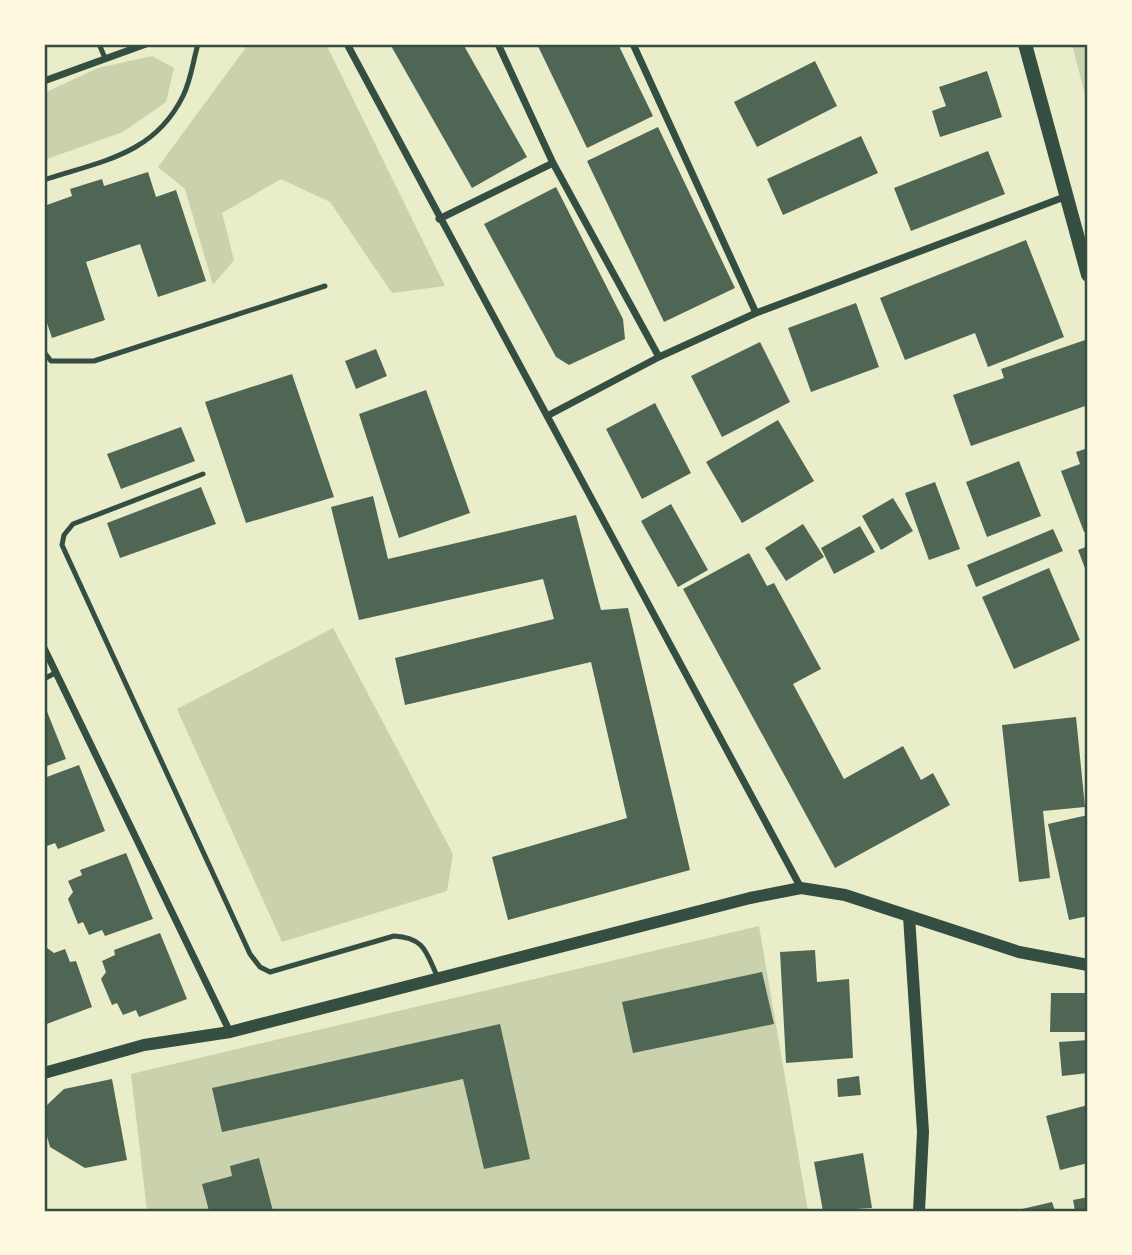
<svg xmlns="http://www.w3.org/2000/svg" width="1132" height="1255" font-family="'Asap Condensed',sans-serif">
<rect width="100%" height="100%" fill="#e9edc9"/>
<!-- green -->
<path fill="#cad2ad" d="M 254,44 L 326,44 L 445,286 L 392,293 L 330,202 L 281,179 L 222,213 L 234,260 L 213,285 L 185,189 L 158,167 L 247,46 Z
M 1072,44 L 1088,44 L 1088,106 Z
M 152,56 L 174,68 L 166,102 L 123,132 L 44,160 L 44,93 L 98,68 Z
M 333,628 L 453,854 L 447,891 L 282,942 L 177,709 Z
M 759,926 L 808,1211 L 147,1211 L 131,1074 Z"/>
<!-- building -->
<path fill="#4f6655" d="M 390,44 L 463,44 L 527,157 L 472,188 Z
M 537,44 L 618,44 L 653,116 L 587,148 Z
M 815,61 L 837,106 L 757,147 L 734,102 Z
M 987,71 L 1002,117 L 940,137 L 932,111 L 946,106 L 939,87 Z
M 658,127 L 735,288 L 664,322 L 587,161 Z
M 861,136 L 878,173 L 783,215 L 767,179 Z
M 988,151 L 1005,194 L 911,231 L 894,188 Z
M 148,172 L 156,197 L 176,190 L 206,281 L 158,297 L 140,244 L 86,262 L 105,320 L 52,338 L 44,314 L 44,206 L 72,196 L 70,189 L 102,179 L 104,186 Z
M 556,187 L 623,319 L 625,339 L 569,365 L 556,357 L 484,224 Z
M 1026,240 L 1064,337 L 988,367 L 975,333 L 905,360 L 880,298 Z
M 856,303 L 879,367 L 811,392 L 788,328 Z
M 1088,339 L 1088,405 L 971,446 L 953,395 L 1004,378 L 1001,369 Z
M 760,342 L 790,402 L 722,437 L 691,376 Z
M 376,349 L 387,376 L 356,389 L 345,361 Z
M 292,374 L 334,497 L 246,523 L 205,402 Z
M 426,390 L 470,513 L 399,538 L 359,414 Z
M 655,403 L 691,473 L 642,499 L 606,429 Z
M 778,420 L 814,481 L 742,523 L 706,462 Z
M 181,427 L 195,461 L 121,489 L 107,454 Z
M 1088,448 L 1088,531 L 1084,532 L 1061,471 L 1080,464 L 1076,452 Z
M 1019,461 L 1041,516 L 987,537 L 966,482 Z
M 935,482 L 960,549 L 929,560 L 905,493 Z
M 201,487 L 216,524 L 120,558 L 107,523 Z
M 373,496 L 388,559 L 576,515 L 601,610 L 628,608 L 690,870 L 508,920 L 492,857 L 627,818 L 591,662 L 405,705 L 395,658 L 554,619 L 543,579 L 359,620 L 331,507 Z
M 893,498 L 913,531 L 881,550 L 862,516 Z
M 671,504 L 708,570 L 678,587 L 641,521 Z
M 803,524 L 824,557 L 786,581 L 765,548 Z
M 860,526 L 875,552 L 834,574 L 821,548 Z
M 1053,529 L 1063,551 L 976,587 L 967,565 Z
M 1088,546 L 1088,576 L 1078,550 Z
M 749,553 L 767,586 L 774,583 L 821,669 L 793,684 L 844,779 L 903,746 L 921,780 L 933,773 L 950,805 L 835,868 L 683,589 Z
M 1049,568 L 1080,640 L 1014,669 L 982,597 Z
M 44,704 L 66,759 L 44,767 Z
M 1076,717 L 1085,807 L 1043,811 L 1050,878 L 1019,882 L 1002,725 Z
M 79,765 L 105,831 L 58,849 L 55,843 L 44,847 L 44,778 Z
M 1088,815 L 1088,916 L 1069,920 L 1048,824 Z
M 126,853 L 153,919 L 105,936 L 102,930 L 89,935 L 83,922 L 78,924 L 68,899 L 73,892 L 68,881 L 82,875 L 80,870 Z
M 160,933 L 187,999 L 139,1017 L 136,1010 L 123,1015 L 117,1003 L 112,1005 L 101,979 L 106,972 L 102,961 L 115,955 L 114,950 Z
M 47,948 L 54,953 L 65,949 L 70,962 L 76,961 L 92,1007 L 44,1025 L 44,949 Z
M 815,950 L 817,982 L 849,979 L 853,1058 L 786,1063 L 780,952 Z
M 762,972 L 774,1024 L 633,1053 L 622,1002 Z
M 1051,993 L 1087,993 L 1086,1032 L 1050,1032 Z
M 500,1024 L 530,1159 L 484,1169 L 463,1079 L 222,1132 L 212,1088 Z
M 1088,1040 L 1088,1073 L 1062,1076 L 1059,1042 Z
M 859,1076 L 861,1095 L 838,1097 L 837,1079 Z
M 112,1079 L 127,1160 L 85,1168 L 50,1147 L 44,1126 L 47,1105 L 64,1089 Z
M 1088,1105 L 1088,1163 L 1060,1170 L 1046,1116 Z
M 863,1153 L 872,1208 L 823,1211 L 814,1162 Z
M 259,1158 L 273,1211 L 209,1211 L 202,1184 L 232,1176 L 230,1166 Z
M 1088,1197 L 1088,1211 L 1075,1211 L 1073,1200 Z
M 1052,1202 L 1055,1211 L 1018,1211 L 1018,1210 Z"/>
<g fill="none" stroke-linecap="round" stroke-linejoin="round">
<!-- service -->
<path stroke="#344e41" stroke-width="5" d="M 99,44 L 105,58
M 44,180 C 101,161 154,155 183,96 C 191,80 193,61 198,44
M 44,352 L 51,361 L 94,361 L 325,286
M 203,474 L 73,524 L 64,535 L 62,545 L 250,954 L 260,967 L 270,972 L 394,936 C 426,938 426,953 438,978
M 44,679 L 55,673"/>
<!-- minor -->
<path stroke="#344e41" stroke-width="7" d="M 347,44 L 801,888
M 498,44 L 553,163 L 659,357
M 633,44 L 756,313
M 44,81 L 146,44
M 439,219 L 553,163
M 547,416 L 659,357 L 756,313 L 1067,196
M 44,648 L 230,1032"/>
<!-- tertiary -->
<path stroke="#344e41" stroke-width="12" d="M 909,916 L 923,1132 L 919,1211
M 44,1073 L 144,1045 L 230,1032 L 750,898 L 801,888 L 845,895 L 1019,952 L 1088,965"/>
<!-- secondary -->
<path stroke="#344e41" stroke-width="14" d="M 1025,44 L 1088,275"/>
</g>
<!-- border -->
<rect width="1132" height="1255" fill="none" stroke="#fefae0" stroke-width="91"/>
<rect x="46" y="46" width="1040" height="1164" fill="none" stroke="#344e41" stroke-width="2.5"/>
</svg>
